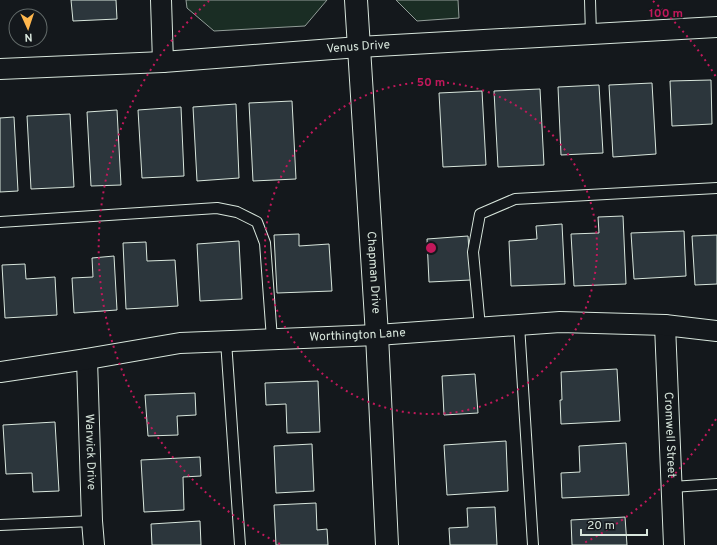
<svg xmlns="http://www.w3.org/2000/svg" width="717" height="545" font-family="Overpass,sans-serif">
<rect width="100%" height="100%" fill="#14181c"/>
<!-- green -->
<path fill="#1a2d24" stroke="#939e99" d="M 186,0 L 327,0 L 305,26 L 214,31 L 187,8 Z
M 396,0 L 458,0 L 459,18 L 417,21 Z"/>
<!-- building -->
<path fill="#2c363c" stroke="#d8e6dc" d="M 71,0 L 116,0 L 117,19 L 73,21 Z
M 711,80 L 712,124 L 672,126 L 670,81 Z
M 652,83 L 656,154 L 613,157 L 609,85 Z
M 599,85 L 603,153 L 561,155 L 558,87 Z
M 540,89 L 544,165 L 498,167 L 494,91 Z
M 482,91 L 486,165 L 443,167 L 439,93 Z
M 292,101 L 296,179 L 253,181 L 249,103 Z
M 236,104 L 239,178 L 197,181 L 193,107 Z
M 181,107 L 184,176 L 142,178 L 138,110 Z
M 117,110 L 121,185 L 91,186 L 87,112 Z
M 70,114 L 74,187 L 31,189 L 27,116 Z
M 14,117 L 18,191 L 0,192 L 0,118 Z
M 623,216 L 626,284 L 574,286 L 571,234 L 599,233 L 598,217 Z
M 562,224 L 565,284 L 511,286 L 509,241 L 537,239 L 536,226 Z
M 684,231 L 686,276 L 634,279 L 631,233 Z
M 299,234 L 299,246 L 329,244 L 332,291 L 277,293 L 274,235 Z
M 717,235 L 717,284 L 695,285 L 692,236 Z
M 468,236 L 471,280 L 429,282 L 427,239 Z
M 239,241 L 242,299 L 200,301 L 197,244 Z
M 146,242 L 147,261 L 175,260 L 178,306 L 126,309 L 123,243 Z
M 114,256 L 117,310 L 74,313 L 72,278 L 93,277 L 92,258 Z
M 25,264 L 26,279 L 55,277 L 57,315 L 5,318 L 2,265 Z
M 617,369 L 620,421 L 561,424 L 560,400 L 562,400 L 561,372 Z
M 475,374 L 478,413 L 444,415 L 442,376 Z
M 318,381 L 320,432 L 287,433 L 286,404 L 266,405 L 265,383 Z
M 195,393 L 196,415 L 177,416 L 178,435 L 148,436 L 145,395 Z
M 55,422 L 59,491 L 33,492 L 32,473 L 6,474 L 3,425 Z
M 506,441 L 508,491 L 447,495 L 444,445 Z
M 626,443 L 629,495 L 562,498 L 561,473 L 580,472 L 579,446 Z
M 312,444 L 314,491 L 276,493 L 274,446 Z
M 200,457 L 201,476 L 183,477 L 184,510 L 144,512 L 141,460 Z
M 316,503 L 317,530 L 327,529 L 328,545 L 276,545 L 274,505 Z
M 495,507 L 497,545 L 450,545 L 449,528 L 468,527 L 467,508 Z
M 625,517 L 627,545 L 572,545 L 571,520 Z
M 200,521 L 201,545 L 152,545 L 151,524 Z"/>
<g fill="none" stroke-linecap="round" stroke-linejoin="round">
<!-- lane casing -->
<g stroke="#d8e6dc" stroke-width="12">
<path id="lane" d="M 590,0 L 591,34
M 0,222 L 217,208 L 237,212 L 257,222 L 265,243 L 272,339
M 519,325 L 533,545
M 480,327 L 473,252 L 480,214 L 515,199 L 717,188
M 226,341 L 240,545
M 672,487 L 717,484
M 0,525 L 92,521"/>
</g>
<!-- street casing -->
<g stroke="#d8e6dc" stroke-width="22">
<g id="street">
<path d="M 161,0 L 163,62"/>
<path id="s1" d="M 0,69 L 163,62 L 359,47 L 717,27"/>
<path id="s2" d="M 665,325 L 674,545"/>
<path id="s3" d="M 87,359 L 92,521 L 94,545"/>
<path id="s4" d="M 0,372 L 87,359 L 180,343 L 377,335 L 560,322 L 665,325 L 717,331"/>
</g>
</g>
<!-- secondary casing -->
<g stroke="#d8e6dc" stroke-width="24">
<g id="secondary">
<path id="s5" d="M 356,0 L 377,335 L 387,545"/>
</g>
</g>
<!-- lane -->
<use href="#lane" stroke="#14181c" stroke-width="10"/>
<!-- street -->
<use href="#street" stroke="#14181c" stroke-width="20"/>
<!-- secondary -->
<use href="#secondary" stroke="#14181c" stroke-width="22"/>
</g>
<!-- distance rings -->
<g fill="none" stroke="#c2185b" stroke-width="2" stroke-dasharray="2 4">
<circle cx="431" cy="248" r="166"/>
<path d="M716 419A332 332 0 0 1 582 544M280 544A332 332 0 0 1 209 1M653 1A332 332 0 0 1 716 77"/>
</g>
<g text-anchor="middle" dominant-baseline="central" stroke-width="3" stroke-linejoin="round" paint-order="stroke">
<!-- street labels -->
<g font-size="12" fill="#d8e6dc" stroke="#14181c">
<text stroke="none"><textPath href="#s1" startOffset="359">Venus Drive</textPath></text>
<text stroke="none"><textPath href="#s5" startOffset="273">Chapman Drive</textPath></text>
<text stroke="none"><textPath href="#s4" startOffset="360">Worthington Lane</textPath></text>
<text stroke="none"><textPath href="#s2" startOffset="110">Cromwell Street</textPath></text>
<text stroke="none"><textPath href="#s3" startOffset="93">Warwick Drive</textPath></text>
</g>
</g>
<circle cx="431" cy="248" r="6" fill="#c2185b" stroke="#14181c" stroke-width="2"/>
<g font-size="12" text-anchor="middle" font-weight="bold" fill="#c2185b" stroke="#14181c" stroke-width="3" stroke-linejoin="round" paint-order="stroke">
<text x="666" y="17">100 m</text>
<text x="431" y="86">50 m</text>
</g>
<!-- north arrow -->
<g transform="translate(28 28) rotate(177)"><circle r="19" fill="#14181c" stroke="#626a69"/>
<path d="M0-3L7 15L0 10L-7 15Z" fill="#ffb74d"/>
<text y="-6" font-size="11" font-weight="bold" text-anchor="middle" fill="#d8e6dc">N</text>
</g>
<!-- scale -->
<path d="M581 529v6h66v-6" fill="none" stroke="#d8e6dc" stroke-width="2"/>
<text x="587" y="529" font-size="12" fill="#d8e6dc" stroke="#14181c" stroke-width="3" paint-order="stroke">20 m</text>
</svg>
